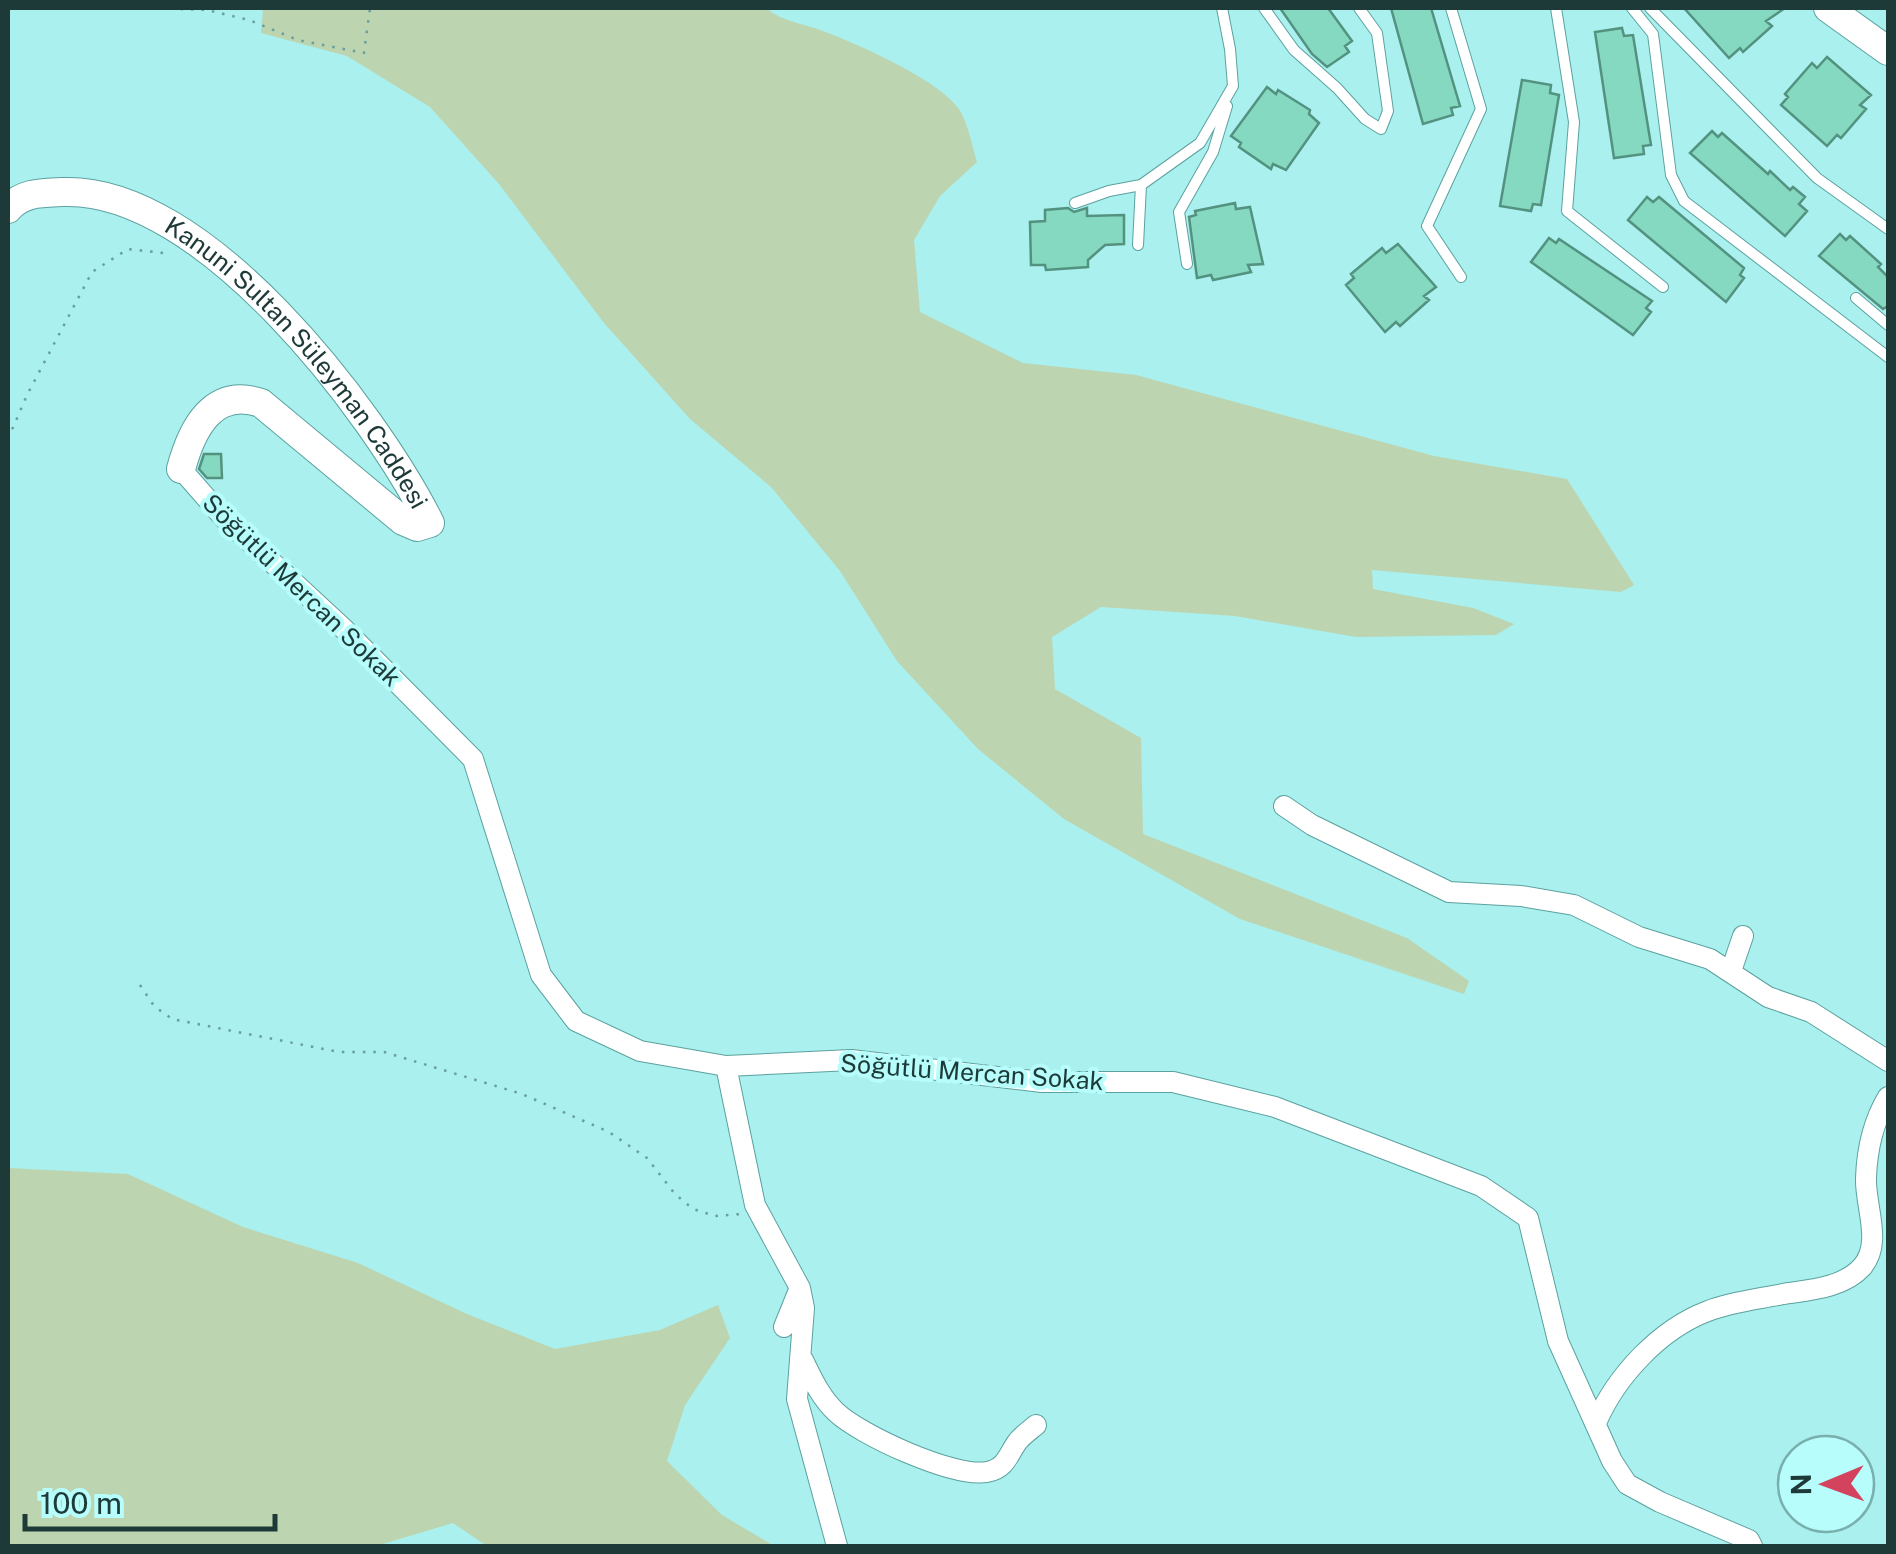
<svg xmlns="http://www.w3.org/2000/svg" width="1896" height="1554" font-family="'Public Sans',sans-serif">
<rect width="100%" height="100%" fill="#a9f0ee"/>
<!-- green -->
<path fill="#bdd4b0" d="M 259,8 L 766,8 C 783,22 802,23 823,31 C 857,44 938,79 959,109 C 968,123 972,146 977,162 L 940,196 L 914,240 L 920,312 L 1023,363 L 1136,375 L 1434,456 L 1567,479 L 1634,585 L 1621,592 L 1372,570 L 1373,589 L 1473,608 L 1514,624 L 1496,635 L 1356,637 L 1235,616 L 1101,607 L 1052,637 L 1055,689 L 1141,738 L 1143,834 L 1407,938 L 1469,981 L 1464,994 L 1240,919 L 1064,819 L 978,749 L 897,661 L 840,571 L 771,487 L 690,419 L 604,323 L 499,184 L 430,107 L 347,56 L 261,33 L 263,11 Z
M 8,1168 L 128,1174 L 243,1227 L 358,1263 L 467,1314 L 555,1349 L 660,1330 L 718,1305 L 730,1338 L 685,1405 L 667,1461 L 722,1515 L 774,1546 L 487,1546 L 453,1523 L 376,1546 L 8,1546 Z"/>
<!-- building -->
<path fill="#85d9c1" stroke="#549280" stroke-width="2.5" d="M 1280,8 L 1328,8 L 1352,41 L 1345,46 L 1349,52 L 1327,67 L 1312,54 Z
M 1391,8 L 1431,8 L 1460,106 L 1451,108 L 1453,115 L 1423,124 Z
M 1684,8 L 1785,8 L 1766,21 L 1772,26 L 1743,52 L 1740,48 L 1729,58 Z
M 1622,28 L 1624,36 L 1633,35 L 1651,145 L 1643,146 L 1644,154 L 1614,158 L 1595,32 Z
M 1827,57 L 1871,95 L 1860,105 L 1866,109 L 1841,138 L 1837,135 L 1827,146 L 1781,105 L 1788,97 L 1785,94 L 1812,63 L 1817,68 Z
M 1522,80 L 1551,85 L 1550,93 L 1559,95 L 1541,205 L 1533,204 L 1531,211 L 1500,206 Z
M 1267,87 L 1276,94 L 1278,90 L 1310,110 L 1309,114 L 1319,123 L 1286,170 L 1273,164 L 1271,169 L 1239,147 L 1241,143 L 1231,136 Z
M 1712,131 L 1718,137 L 1722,133 L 1768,174 L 1770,171 L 1790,190 L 1793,187 L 1805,197 L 1799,204 L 1807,211 L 1785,236 L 1690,153 Z
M 1647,197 L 1653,202 L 1659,197 L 1744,268 L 1740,275 L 1744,278 L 1726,302 L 1628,220 Z
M 1235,203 L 1236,209 L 1250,207 L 1263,264 L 1248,265 L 1251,272 L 1213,280 L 1211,275 L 1197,278 L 1189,217 L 1196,215 L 1195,211 Z
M 1068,208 L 1074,212 L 1087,208 L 1087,216 L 1124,215 L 1124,244 L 1105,245 L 1088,260 L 1088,267 L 1046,270 L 1045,265 L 1031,265 L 1030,222 L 1045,221 L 1045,210 Z
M 1840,234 L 1846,240 L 1850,236 L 1881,264 L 1878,267 L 1888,277 L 1888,306 L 1883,309 L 1819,256 Z
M 1549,238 L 1556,243 L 1559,239 L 1652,301 L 1646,308 L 1651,312 L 1633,335 L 1531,262 Z
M 1398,244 L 1436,287 L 1424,296 L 1429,300 L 1400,326 L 1396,322 L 1385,332 L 1346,285 L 1354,278 L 1351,274 L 1382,248 L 1386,253 Z
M 204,454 L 221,454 L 222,478 L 207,478 L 199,469 Z"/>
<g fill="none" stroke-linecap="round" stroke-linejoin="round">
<!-- lane casing -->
<g stroke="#5ba19f" stroke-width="12">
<path id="lane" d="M 1264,8 L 1294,50 L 1337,88 L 1365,119 L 1381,129 L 1388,111 L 1377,33 L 1359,8
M 1451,8 L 1481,109 L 1427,226 L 1461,277
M 1556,8 L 1574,122 L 1567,211 L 1663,287
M 1632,8 L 1653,34 L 1671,175 L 1684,201 L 1888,357
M 1650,8 L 1817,178 L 1888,229
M 1075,203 L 1109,191 L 1141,185
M 1138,245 L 1141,185 L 1200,143 L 1233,86 L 1230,49 L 1222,8
M 1187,264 L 1179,212 L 1213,152 L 1227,106
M 1856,298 L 1888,325"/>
</g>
<!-- street casing -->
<g stroke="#5ba19f" stroke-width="22">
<path id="street" d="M 181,469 L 224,518 L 343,628 L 473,759 L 541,975 L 576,1021 L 640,1051 L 726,1066 L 851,1060 L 1042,1082 L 1173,1082 L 1275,1107 L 1481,1186 L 1528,1218 L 1558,1341 L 1612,1461 L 1627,1484 L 1660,1502 L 1749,1540 L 1752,1546
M 1284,806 L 1312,825 L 1449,892 L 1521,896 L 1574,905 L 1639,937 L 1710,959 L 1768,997 L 1811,1012 L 1888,1061
M 1731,971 L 1743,936
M 726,1066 L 755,1205 L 800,1288 L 804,1308 L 797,1399 L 837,1546
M 784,1327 L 799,1290
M 803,1360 C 812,1378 820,1397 836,1412 C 860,1435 954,1478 987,1472 C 1007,1468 1008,1454 1018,1441 C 1023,1435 1030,1430 1036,1425
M 1596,1423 C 1616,1376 1660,1329 1708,1311 C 1731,1302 1759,1299 1783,1294 C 1809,1290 1843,1288 1862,1267 C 1883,1243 1865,1207 1866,1178 C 1867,1148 1873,1122 1888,1097"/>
</g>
<!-- secondary casing -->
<g stroke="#5ba19f" stroke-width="30">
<g id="secondary">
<path d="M 1828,8 L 1888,51"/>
<path id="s1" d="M 8,209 C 22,192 42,193 63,192 C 203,186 373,410 430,523 L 417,527 L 403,521 L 261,403 C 213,387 192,428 181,469"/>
</g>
</g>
<!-- path -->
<path stroke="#6a9e9c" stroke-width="2.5" stroke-dasharray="2.5 8" stroke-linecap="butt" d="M 149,8 L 207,10 L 249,20 L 298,40 L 364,53 L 370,8
M 8,439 L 27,395 L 92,272 L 128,249 L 171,254
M 140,985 L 154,1006 L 172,1019 L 339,1052 L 384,1052 L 522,1094 L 609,1132 L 647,1158 L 675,1194 L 693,1209 L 715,1216 L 741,1214"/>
<!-- lane -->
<use href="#lane" stroke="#fff" stroke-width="10"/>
<!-- street -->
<use href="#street" stroke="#fff" stroke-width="20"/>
<!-- secondary -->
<use href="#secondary" stroke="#fff" stroke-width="28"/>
</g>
<g text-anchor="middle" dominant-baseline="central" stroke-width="8" stroke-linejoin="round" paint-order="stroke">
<!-- street labels -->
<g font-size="25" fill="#1d3a39" stroke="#b6fdfb">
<text stroke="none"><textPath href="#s1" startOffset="362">Kanuni Sultan Süleyman Caddesi</textPath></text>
<text transform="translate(302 590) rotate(44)">Söğütlü Mercan Sokak</text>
<text transform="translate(972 1072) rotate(4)">Söğütlü Mercan Sokak</text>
</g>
</g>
<!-- border -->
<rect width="1896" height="1554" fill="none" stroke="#1d3a39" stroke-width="20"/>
<!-- north arrow -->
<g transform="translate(1826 1484) rotate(269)"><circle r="48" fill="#b6fdfb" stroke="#79afad" stroke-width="2.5"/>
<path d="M0-8L18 38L0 25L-18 38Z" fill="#d3435e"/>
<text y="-15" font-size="28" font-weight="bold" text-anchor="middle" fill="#1d3a39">N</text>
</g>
<!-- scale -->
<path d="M25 1514v15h250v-15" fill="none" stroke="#1d3a39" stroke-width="5"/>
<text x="40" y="1514" font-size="30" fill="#1d3a39" stroke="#b6fdfb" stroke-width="8" paint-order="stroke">100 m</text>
</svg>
